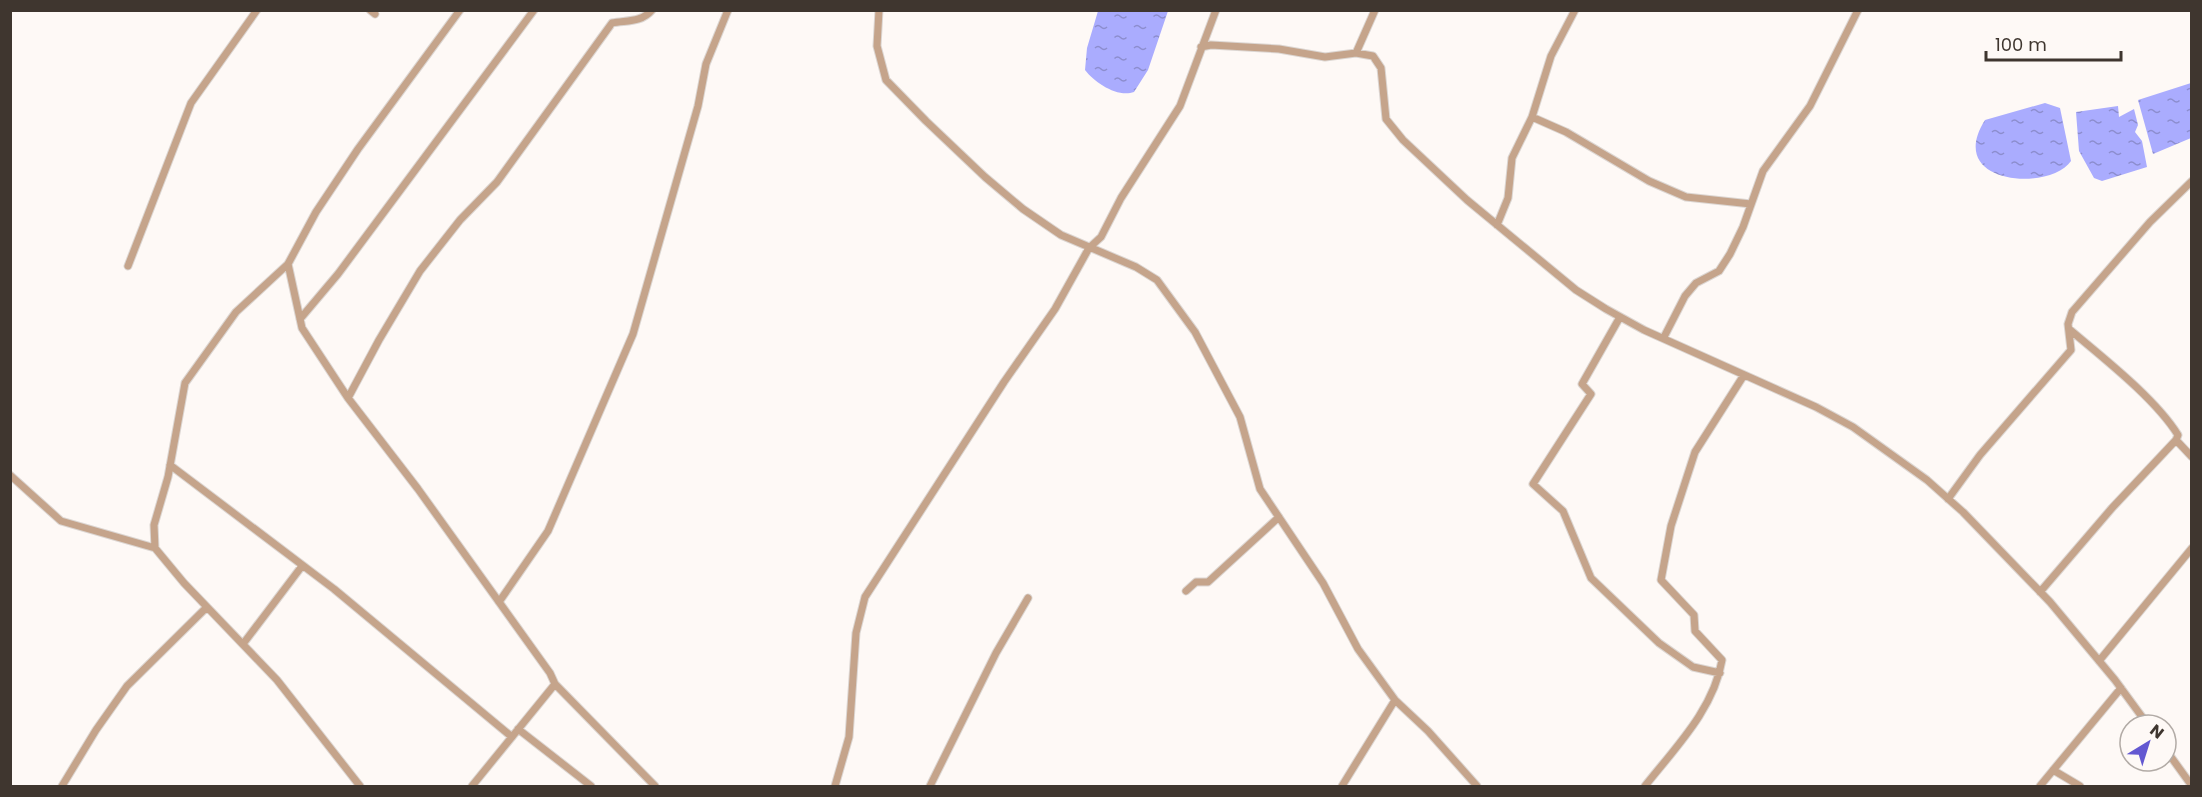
<svg xmlns="http://www.w3.org/2000/svg" width="2202" height="797" font-family="Poppins,sans-serif">
<defs>
<pattern id="water-ripples" width="26" height="14" patternUnits="userSpaceOnUse" patternTransform="scale(1.5)"><rect width="26" height="14" fill="#aaacfe"/><path d="M2 4q2-2 4 0t4 0M15 11q2-2 4 0t4 0" fill="none" stroke="#8c8dce"/></pattern>
</defs>
<rect width="100%" height="100%" fill="#fef9f6"/>
<!-- water -->
<path fill="url(#water-ripples)" d="M 1098,11 L 1168,11 L 1148,70 L 1134,92 C 1118,98 1095,83 1085,70 L 1087,48 Z
M 2191,83 L 2191,138 L 2153,154 L 2138,100 Z
M 2045,103 L 2060,108 L 2071,161 C 2050,192 1944,185 1985,120 Z
M 2118,106 L 2119,117 L 2134,109 L 2138,125 L 2135,132 L 2142,141 L 2147,167 L 2102,181 L 2094,178 L 2079,151 L 2076,112 Z"/>
<g fill="none" stroke-linecap="round" stroke-linejoin="round">
<!-- street casing -->
<g stroke="#dcd6d2" stroke-width="9">
<path id="street" d="M 370,10 L 375,14
M 879,10 L 877,46 L 886,80 L 926,121 L 985,177 L 1023,209 L 1061,235 L 1136,267 L 1157,280 L 1195,332 L 1240,417 L 1260,489 L 1323,583 L 1358,649 L 1395,700 L 1428,731 L 1477,786
M 1201,47 L 1211,45 L 1279,49 L 1325,57 L 1356,53 L 1373,56 L 1381,68 L 1386,119 L 1403,140 L 1467,200 L 1576,290 L 1606,309 L 1644,330 L 1816,407 L 1853,427 L 1927,480 L 1963,512 L 2050,602 L 2115,680 L 2148,725
M 1356,53 L 1375,10
M 1532,117 L 1566,132 L 1649,181 L 1686,197 L 1751,204
M 1497,225 L 1508,198 L 1512,158 L 1532,117 L 1551,56 L 1575,10
M 288,264 L 302,328 L 348,398 L 418,489 L 550,673 L 555,684 L 655,786
M 128,266 L 191,103 L 257,10
M 1620,317 L 1582,384 L 1591,394 L 1533,484 L 1563,511 L 1591,578 L 1659,643 L 1693,667 L 1720,673
M 300,319 L 338,274 L 534,10
M 2069,329 C 2102,357 2155,398 2178,435 L 2176,440 L 2192,457
M 1664,337 L 1685,296 L 1696,283 L 1719,271 L 1730,254 L 1743,227 L 1763,171 L 1810,106 L 1858,10
M 348,398 L 379,340 L 420,271 L 460,220 L 497,182 L 612,23 C 626,20 641,23 652,10
M 170,465 L 334,589 L 512,737
M 10,475 L 61,521 L 155,548 L 184,583 L 277,680 L 360,786
M 1948,499 L 1980,455 L 2071,350 L 2068,324 L 2072,312 L 2150,222 L 2192,181
M 155,548 L 154,525 L 168,477 L 185,383 L 236,312 L 288,264 L 316,212 L 358,149 L 460,10
M 1186,591 L 1196,582 L 1208,582 L 1279,517
M 2040,592 L 2112,508 L 2176,440
M 499,602 L 548,531 L 633,334 L 698,106 L 706,64 L 728,10
M 243,644 L 302,566
M 2099,661 L 2192,548
M 518,729 L 591,786
M 2166,750 L 2192,786
M 2053,770 L 2080,786
M 62,786 L 96,730 L 127,686 L 207,607
M 472,786 L 555,684
M 835,786 L 849,737 L 856,633 L 865,597 L 1004,382 L 1055,309 L 1089,248 L 1101,237 L 1121,198 L 1180,106 L 1216,10
M 930,786 L 996,653 L 1028,598
M 1342,786 L 1395,700
M 1645,786 C 1675,748 1714,709 1722,660 L 1695,631 L 1694,615 L 1661,580 L 1671,526 L 1695,452 L 1744,375
M 2040,786 L 2121,688"/>
</g>
<!-- street -->
<use href="#street" stroke="#c5a48b" stroke-width="7"/>
</g>
<!-- border -->
<rect width="2202" height="797" fill="none" stroke="#3f362f" stroke-width="24"/>
<!-- north arrow -->
<g transform="translate(2148 743) rotate(38)"><circle r="28" fill="#fef9f6" stroke="#b2aba6" stroke-width="1.5"/>
<path d="M0-4.5L10 22L0 15L-10 22Z" fill="#6358d1"/>
<text y="-9" font-size="16" font-weight="bold" text-anchor="middle" fill="#3f362f">N</text>
</g>
<!-- scale -->
<path d="M1986 51v9h135v-9" fill="none" stroke="#3f362f" stroke-width="3"/>
<text x="1995" y="51" font-size="18" fill="#3f362f" stroke="#fef9f6" stroke-width="4.5" paint-order="stroke">100 m</text>
</svg>
